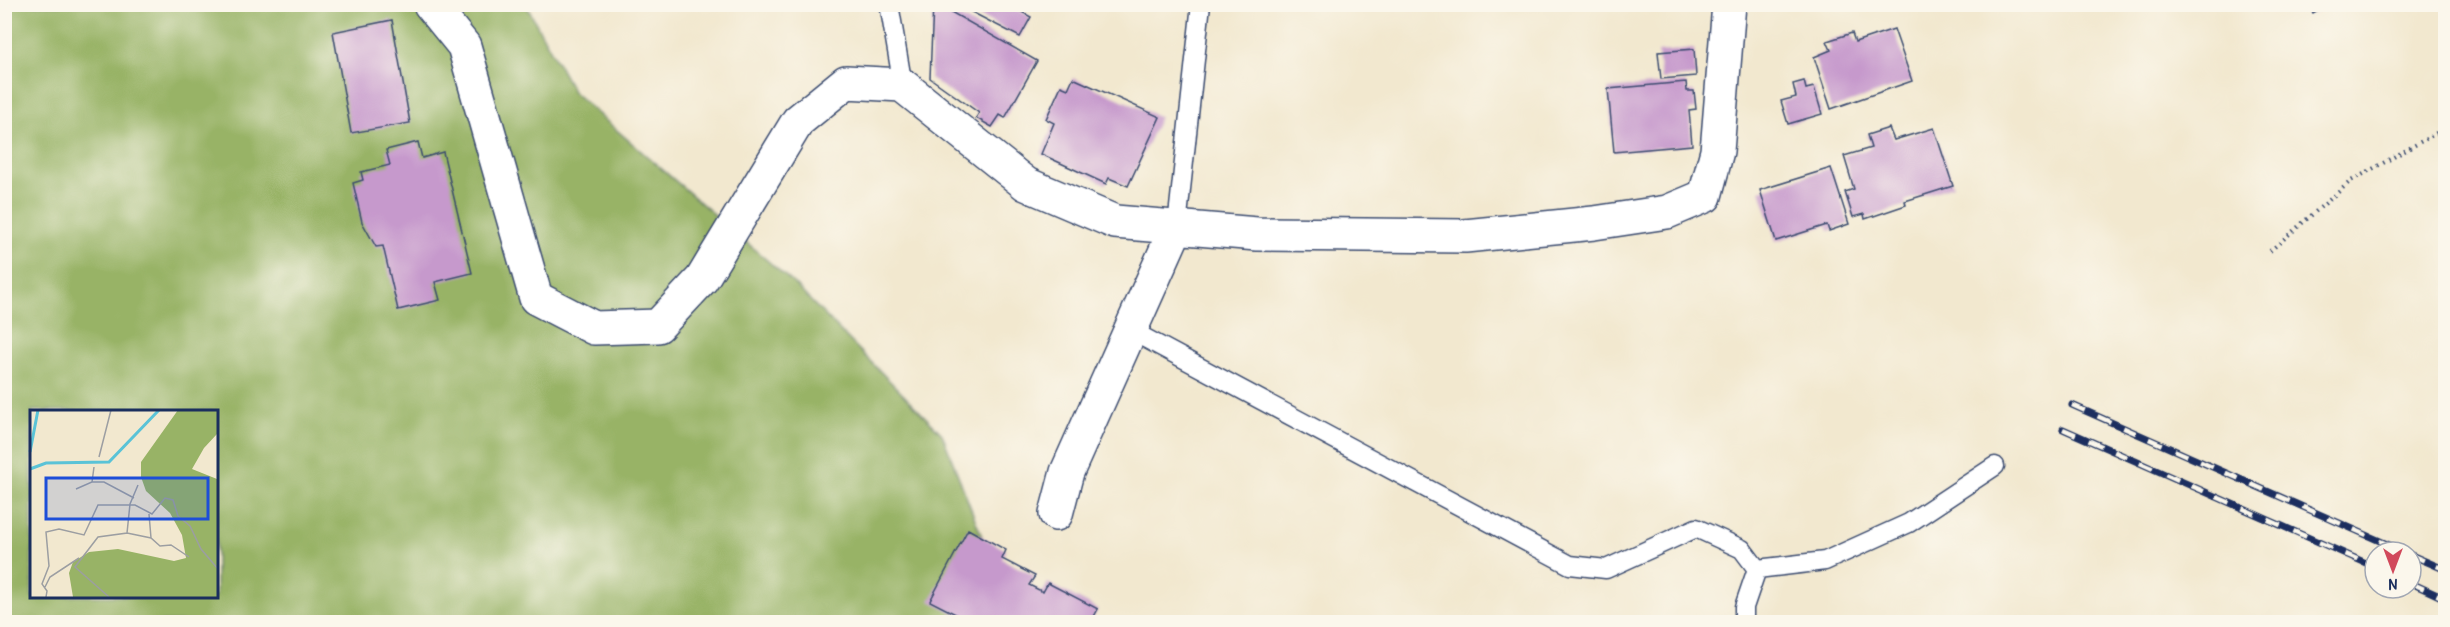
<svg xmlns="http://www.w3.org/2000/svg" width="2450" height="627" font-family="'Patrick Hand',sans-serif">
<rect width="100%" height="100%" fill="#fbf7ec"/>
<filter id="ink" filterUnits="userSpaceOnUse"><feTurbulence type="fractalNoise" baseFrequency=".0167" numOctaves="2"/><feDisplacementMap in="SourceGraphic" scale="12" xChannelSelector="R" yChannelSelector="G"/><feConvolveMatrix kernelMatrix="1 2 1 2 8 2 1 2 1" color-interpolation-filters="sRGB"/></filter>
<filter id="wash" filterUnits="userSpaceOnUse"><feTurbulence type="fractalNoise" baseFrequency=".008" numOctaves="4" result="noise"/><feDisplacementMap in="SourceGraphic" scale="24" xChannelSelector="R" yChannelSelector="G"/><feGaussianBlur stdDeviation="1.35" result="paint"/><feColorMatrix in="noise" values="0 0 0 0 0 0 0 0 0 0 0 0 0 0 0 0 0 1.4 0 .05"/><feComposite in="paint" operator="in"/></filter>
<g filter="url(#wash)">
<rect width="100%" height="100%" fill="#f2e8cf"/>
<!-- forest -->
<path fill="#98b366" stroke="#5a7162" stroke-width="1.5" fill-rule="evenodd" d="M 4,5 L 526,5 L 574,93 L 791,281 L 942,434 L 1015,622 L 5,622 ZM 32,411 L 216,411 L 216,596 L 32,596 Z"/>
<g id="blocks">
<!-- building -->
<path fill="#c699cc" d="M 933,4 L 937,4 L 1037,61 L 1005,118 L 1000,115 L 992,127 L 976,118 L 979,113 L 930,78 Z
M 956,4 L 1007,4 L 1031,17 L 1020,37 Z
M 2309,4 L 2329,4 L 2313,13 Z
M 392,20 L 410,123 L 351,133 L 333,32 Z
M 1894,29 L 1912,81 L 1831,109 L 1814,57 L 1831,50 L 1827,41 L 1852,33 L 1855,42 Z
M 1694,49 L 1696,76 L 1661,79 L 1658,52 Z
M 1073,78 L 1160,117 L 1128,186 L 1109,178 L 1106,184 L 1041,154 L 1054,123 L 1046,119 L 1061,86 L 1068,89 Z
M 1804,81 L 1806,89 L 1814,87 L 1822,114 L 1788,124 L 1781,101 L 1796,97 L 1793,84 Z
M 1686,82 L 1687,91 L 1694,91 L 1696,109 L 1689,110 L 1692,145 L 1614,152 L 1608,89 Z
M 1889,128 L 1894,140 L 1934,128 L 1953,186 L 1905,201 L 1906,205 L 1865,219 L 1864,214 L 1853,217 L 1845,192 L 1854,189 L 1844,156 L 1871,148 L 1867,135 Z
M 418,142 L 422,158 L 443,152 L 472,273 L 435,282 L 440,300 L 398,310 L 383,246 L 376,247 L 362,222 L 353,183 L 363,180 L 361,172 L 390,165 L 386,150 Z
M 1831,168 L 1849,224 L 1829,231 L 1827,225 L 1776,241 L 1760,190 Z
M 968,529 L 1006,550 L 1002,559 L 1035,576 L 1029,585 L 1043,592 L 1048,583 L 1098,609 L 1091,622 L 971,622 L 930,601 Z"/>
</g>
</g>
<g filter="url(#ink)">
<use href="#blocks" fill-opacity="0" stroke="#3b4b6f" stroke-width="1.5"/>
<g fill="none" stroke-linecap="round" stroke-linejoin="round">
<!-- lane casing -->
<g stroke="#3b4b6f" stroke-width="21">
<path id="lane" d="M 889,4 L 903,86
M 1177,226 L 1201,4
M 1130,330 L 1570,565 L 1606,569 L 1696,528 L 1742,549 L 1757,569
M 1744,622 L 1744,607 L 1757,569 L 1825,561 L 1909,523 L 1995,466"/>
</g>
<!-- street casing -->
<g stroke="#3b4b6f" stroke-width="36">
<path id="street" d="M 430,4 L 464,46 L 536,298 L 594,328 L 658,326 L 702,279 L 798,121 L 846,82 L 902,85 L 1026,184 L 1115,222 L 1257,234 L 1465,236 L 1594,223 L 1667,212 L 1705,196 L 1717,151 L 1729,4
M 1056,514 L 1067,472 L 1177,226"/>
</g>
<!-- path -->
<path stroke="#3b4b6f" stroke-width="4" stroke-dasharray="1.5 4.5" stroke-linecap="butt" d="M 2446,114 L 2440,131 L 2446,157
M 2270,251 L 2351,181 L 2440,131"/>
<!-- lane -->
<use href="#lane" stroke="#fff" stroke-width="18"/>
<!-- street -->
<use href="#street" stroke="#fff" stroke-width="33"/>
<!-- rail casing -->
<g stroke="#1b2f5e" stroke-width="7">
<path id="rail" d="M 2072,405 L 2405,552
M 2063,429 L 2375,567
M 2411,555 L 2446,570
M 2411,583 L 2446,599"/>
</g>
<!-- rail -->
<use href="#rail" stroke="#fbf7ec" stroke-width="4.5" stroke-dasharray="14" stroke-linecap="butt"/>
</g>
</g>
<!-- overview -->
<g transform="translate(30 410)">
<rect width="188" height="188" fill="#f2e8cf"/>
<path d="M 148,0 L 187,0 L 187,24 L 174,38 L 162,59 L 187,69 L 187,187 L 43,187 L 39,163 L 43,152 L 59,142 L 88,139 L 144,151 L 156,148 L 152,125 L 140,103 L 116,81 L 111,67 L 111,52 Z" fill="#98b366"/>
<path fill="none" stroke="#5ac3d7" stroke-width="3" d="M 0,42 L 8,0M 0,59 L 16,53 L 79,52 L 129,0"/>
<path fill="none" stroke="#9c9ea2" stroke-width="1.5" d="M 69,47 L 81,0M 62,72 L 74,72 L 104,88M 46,79 L 62,72 L 64,57M 119,104 L 121,128M 97,123 L 121,128 L 130,136 L 141,135 L 159,147M 15,177 L 20,167 L 49,148M 16,187 L 17,181 L 12,174 L 19,156 L 16,122 L 29,119 L 54,125 L 68,95 L 105,95 L 122,104 L 135,88 L 143,90 L 148,106 L 160,116 L 171,139 L 188,159M 79,187 L 45,157 L 68,127 L 97,123 L 100,94 L 108,75"/>
<path fill="#1d4ed8" fill-opacity="0.15" stroke="#1d4ed8" stroke-width="3" d="M 16,68 L 178,68 L 178,109 L 16,109 Z"/>
<rect width="188" height="188" fill="none" stroke="#1b2f5e" stroke-width="3"/>
</g>
<!-- margin -->
<rect width="2450" height="627" fill="none" stroke="#fbf7ec" stroke-width="24"/>
<!-- north arrow -->
<g transform="translate(2393 570) rotate(180)"><circle r="28" fill="#fbf7ec" stroke="#a1a7b3" stroke-width="1.5"/>
<path d="M0-4.5L10 22L0 15L-10 22Z" fill="#d1495b"/>
<text y="-9" font-size="16" font-weight="bold" text-anchor="middle" fill="#1b2f5e">N</text>
</g>
</svg>
